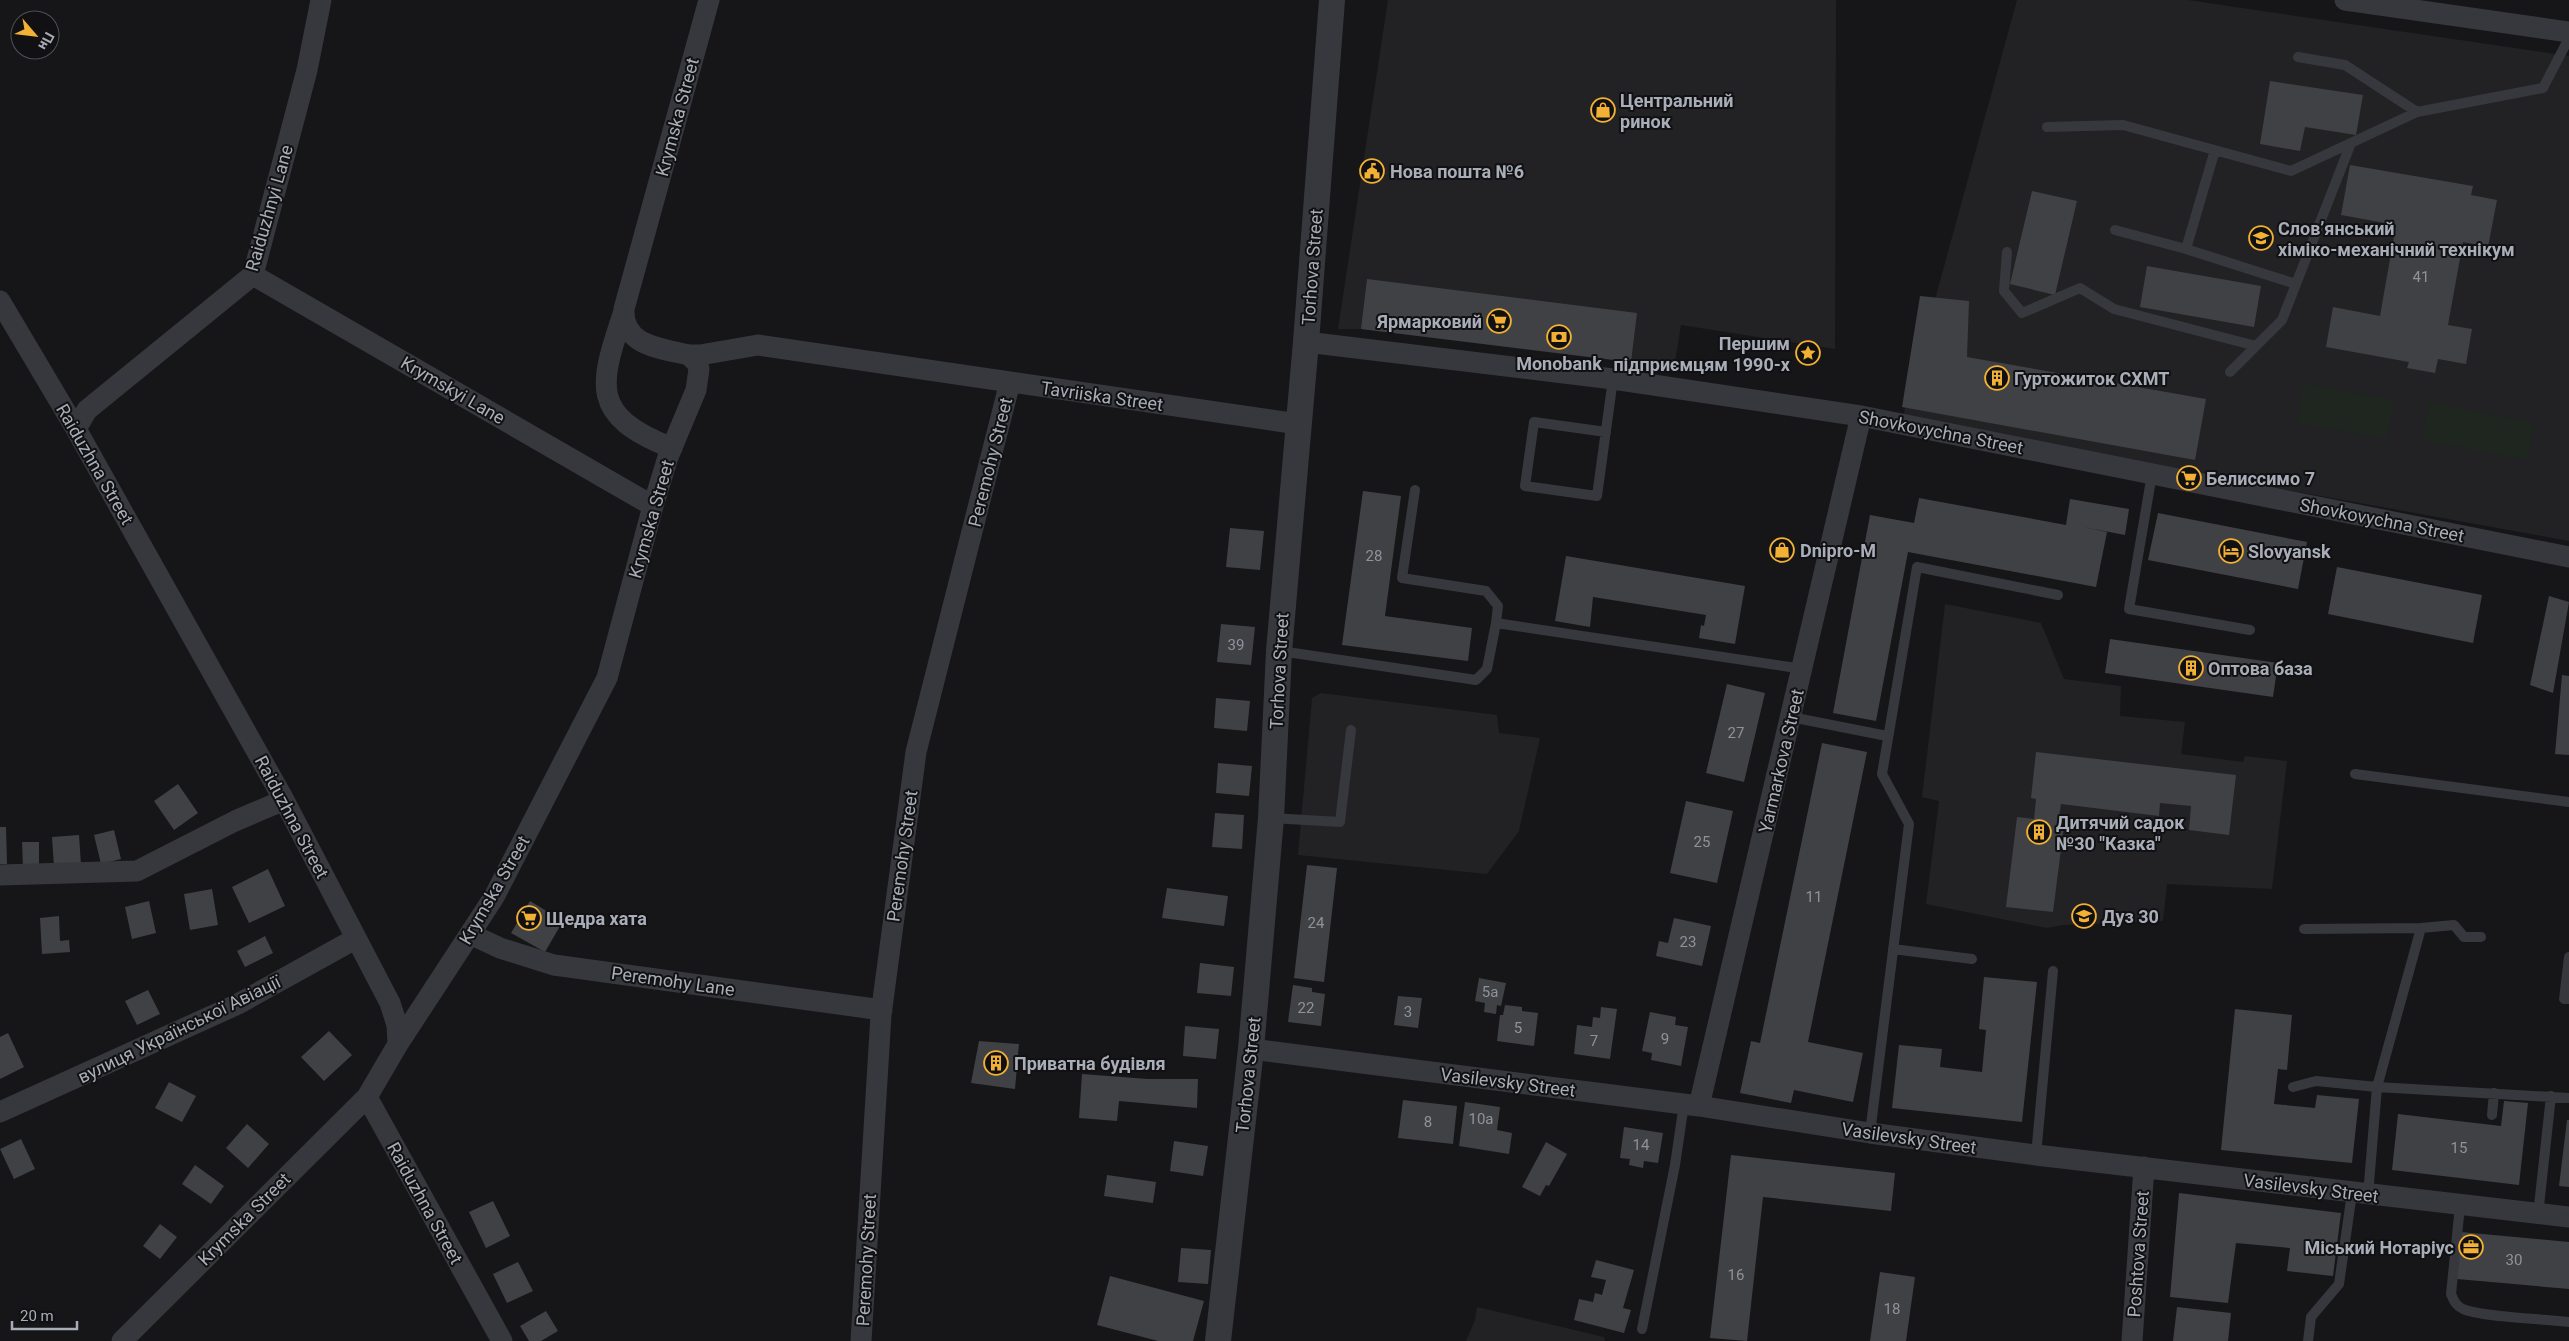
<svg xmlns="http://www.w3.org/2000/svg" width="2569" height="1341" font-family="Roboto,sans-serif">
<rect width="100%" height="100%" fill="#161618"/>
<!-- built -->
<path fill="#222225" d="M 1388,0 L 1836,0 L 1835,349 L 1681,325 L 1674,368 L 1361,329 L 1338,329 Z
M 2017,0 L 2188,0 L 2569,56 L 2569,541 L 1902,420 Z
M 1945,604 L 2041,623 L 2064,679 L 2121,686 L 2120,716 L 2185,722 L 2181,754 L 2243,762 L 2245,756 L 2287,761 L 2272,889 L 2167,884 L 2163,921 L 2063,925 L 2047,928 L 1926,904 L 1939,801 L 1922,797 Z
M 1321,693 L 1497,715 L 1499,733 L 1540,738 L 1519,831 L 1487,874 L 1298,855 L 1312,698 Z
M 1477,1307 L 1604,1337 L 1605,1341 L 1466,1341 L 1475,1320 Z"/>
<!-- green -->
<path fill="#1e261f" d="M 2304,384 L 2394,400 L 2387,439 L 2297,423 Z
M 2429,402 L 2534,423 L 2527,460 L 2422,440 Z"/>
<!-- building -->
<path fill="#404145" d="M 2270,81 L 2363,95 L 2356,135 L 2305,127 L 2300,151 L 2260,144 Z
M 2350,165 L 2473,186 L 2471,195 L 2497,200 L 2488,247 L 2463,242 L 2448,325 L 2472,329 L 2466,364 L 2438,359 L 2435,373 L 2407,368 L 2409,362 L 2326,347 L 2333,307 L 2380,316 L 2396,225 L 2341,215 Z
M 2032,191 L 2077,201 L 2055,295 L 2010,284 Z
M 2147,266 L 2261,286 L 2254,327 L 2140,307 Z
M 1367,279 L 1637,313 L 1631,362 L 1361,329 Z
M 1920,296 L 1969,301 L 1967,357 L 2206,399 L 2195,460 L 1902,407 Z
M 1363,491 L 1401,496 L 1385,616 L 1472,628 L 1468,661 L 1342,645 Z
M 1919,498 L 2066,525 L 2070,499 L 2129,509 L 2125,535 L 2083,527 L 2107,532 L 2096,587 L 1908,552 L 1876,721 L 1833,713 L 1870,515 L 1914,523 Z
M 2158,513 L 2307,542 L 2298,589 L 2148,560 Z
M 1230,528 L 1264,531 L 1260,570 L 1226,567 Z
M 1566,556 L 1745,586 L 1735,644 L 1699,638 L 1701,625 L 1704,626 L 1706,615 L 1593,597 L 1590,627 L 1555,621 Z
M 2337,567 L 2482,595 L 2473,643 L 2328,614 Z
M 2549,596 L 2569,602 L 2553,693 L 2530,685 Z
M 1221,624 L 1255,627 L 1251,665 L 1217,662 Z
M 2110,639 L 2278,663 L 2273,697 L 2105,673 Z
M 2562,675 L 2569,676 L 2569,755 L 2555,754 Z
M 1727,684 L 1765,693 L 1744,782 L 1706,773 Z
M 1216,698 L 1250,701 L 1247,731 L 1214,728 Z
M 1822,743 L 1867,752 L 1808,1042 L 1863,1053 L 1853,1102 L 1794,1090 L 1791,1103 L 1740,1093 L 1751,1041 L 1760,1043 Z
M 2036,752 L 2236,775 L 2229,835 L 2189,830 L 2191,806 L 2160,803 L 2159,816 L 2061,804 L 2059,817 L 2065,818 L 2053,912 L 2006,907 L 2017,817 L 2034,819 L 2036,799 L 2031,798 Z
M 1218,763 L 1252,766 L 1249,796 L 1216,793 Z
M 178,784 L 198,813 L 174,830 L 154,801 Z
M 1686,801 L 1733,811 L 1717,883 L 1670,873 Z
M 1215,813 L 1244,815 L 1242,849 L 1212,847 Z
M 0,827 L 6,827 L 7,864 L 0,864 Z
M 114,830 L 121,859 L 101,864 L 94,835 Z
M 79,835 L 81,865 L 54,867 L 52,837 Z
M 22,842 L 39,842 L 39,867 L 23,868 Z
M 1307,865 L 1337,868 L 1324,982 L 1294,978 Z
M 268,869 L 285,906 L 249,923 L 232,887 Z
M 1167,888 L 1228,896 L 1224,926 L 1162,918 Z
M 212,889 L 218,925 L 190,930 L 184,894 Z
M 149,901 L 156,933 L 132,939 L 125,907 Z
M 530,901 L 563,921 L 545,952 L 511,933 Z
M 59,916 L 60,941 L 69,940 L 70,952 L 42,954 L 40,918 Z
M 1674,918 L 1711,926 L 1702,966 L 1656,956 L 1659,941 L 1668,943 Z
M 265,936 L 273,953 L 245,967 L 237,951 Z
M 1200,963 L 1234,967 L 1231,996 L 1197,993 Z
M 1984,977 L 2037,982 L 2022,1122 L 1892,1108 L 1899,1045 L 1942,1049 L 1940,1067 L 1982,1072 L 1986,1030 L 1979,1029 Z
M 1479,978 L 1506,983 L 1501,1006 L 1497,1005 L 1496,1014 L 1484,1012 L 1485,1003 L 1475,1001 Z
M 1293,985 L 1312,988 L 1312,992 L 1325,994 L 1321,1026 L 1288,1022 Z
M 148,990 L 160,1014 L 137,1025 L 125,1001 Z
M 1398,996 L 1422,998 L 1418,1028 L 1394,1025 Z
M 1505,1005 L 1522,1007 L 1522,1011 L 1538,1013 L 1534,1046 L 1497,1041 L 1500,1015 L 1503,1015 Z
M 1601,1007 L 1617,1009 L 1610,1059 L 1574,1054 L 1577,1025 L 1592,1027 L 1593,1017 L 1600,1018 Z
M 2235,1009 L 2292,1015 L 2287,1070 L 2278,1069 L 2274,1104 L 2315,1108 L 2317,1095 L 2359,1099 L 2352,1163 L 2221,1150 Z
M 1650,1012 L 1676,1017 L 1675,1025 L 1688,1027 L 1681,1066 L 1651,1060 L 1652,1053 L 1642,1051 Z
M 1185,1026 L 1219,1029 L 1216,1059 L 1183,1056 Z
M 329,1031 L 352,1055 L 324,1081 L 301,1057 Z
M 8,1033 L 24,1067 L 0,1079 L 0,1037 Z
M 979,1041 L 1019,1044 L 1015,1089 L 971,1083 Z
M 1082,1074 L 1148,1079 L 1198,1079 L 1197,1108 L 1119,1101 L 1117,1121 L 1079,1118 Z
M 169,1082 L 196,1096 L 182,1122 L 155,1108 Z
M 1403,1100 L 1457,1106 L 1453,1144 L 1398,1138 Z
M 2504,1101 L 2528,1103 L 2519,1185 L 2392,1170 L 2398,1114 L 2501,1126 Z
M 1465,1102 L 1500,1107 L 1497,1130 L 1512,1133 L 1509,1154 L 1459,1146 Z
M 2567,1120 L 2569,1120 L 2569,1187 L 2559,1186 Z
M 247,1124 L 269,1144 L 248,1168 L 226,1148 Z
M 1624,1127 L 1663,1133 L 1658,1163 L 1644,1161 L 1643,1168 L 1629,1165 L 1630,1159 L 1620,1158 Z
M 21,1139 L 35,1169 L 14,1179 L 0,1149 Z
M 1174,1141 L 1208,1146 L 1203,1176 L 1170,1171 Z
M 1546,1142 L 1567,1154 L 1549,1186 L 1546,1185 L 1540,1196 L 1522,1187 Z
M 1731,1155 L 1895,1173 L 1891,1211 L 1763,1197 L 1747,1341 L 1710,1338 Z
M 195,1165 L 224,1186 L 211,1204 L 182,1184 Z
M 1107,1175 L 1156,1182 L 1153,1203 L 1104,1196 Z
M 2179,1193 L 2341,1213 L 2333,1276 L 2287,1271 L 2290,1248 L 2236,1243 L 2228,1303 L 2170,1297 Z
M 493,1201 L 510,1236 L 486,1248 L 469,1212 Z
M 160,1224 L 177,1237 L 160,1259 L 143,1246 Z
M 2461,1232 L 2569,1242 L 2569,1289 L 2457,1279 Z
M 1181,1248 L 1211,1250 L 1208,1284 L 1178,1282 Z
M 1596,1260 L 1634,1270 L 1623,1308 L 1631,1310 L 1624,1333 L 1574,1320 L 1579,1299 L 1593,1302 L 1595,1293 L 1602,1295 L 1606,1280 L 1591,1277 Z
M 518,1262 L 533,1291 L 507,1303 L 493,1274 Z
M 1880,1272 L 1915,1277 L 1906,1341 L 1870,1341 Z
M 1110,1276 L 1204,1301 L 1193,1341 L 1158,1341 L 1097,1325 Z
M 2177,1307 L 2231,1313 L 2228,1341 L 2173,1341 Z
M 546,1311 L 558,1331 L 541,1341 L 529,1341 L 520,1326 Z"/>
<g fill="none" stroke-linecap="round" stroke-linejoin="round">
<!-- service -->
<path stroke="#37383d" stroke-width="10" d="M 2298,57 L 2345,65 L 2417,112 L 2543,88 L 2569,38
M 2047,127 L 2123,125 L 2291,171 L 2417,112
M 2215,150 L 2186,249 L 2296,284
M 2115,230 L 2186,249
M 2007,252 L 2004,291 L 2022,313 L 2080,288 L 2114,309 L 2256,346
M 2230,372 L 2282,320 L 2351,143
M 1606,432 L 1534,422 L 1525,486 L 1597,496 L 1613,379
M 2152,474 L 2129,609 L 2250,630
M 1415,490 L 1402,578 L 1486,591 L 1498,606 L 1496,623
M 1280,651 L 1476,680 L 1487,669 L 1496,623 L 1803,669
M 1791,717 L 1887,736
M 2355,774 L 2569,802
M 1271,818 L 1340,822 L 1351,730
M 2421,928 L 2377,1087 L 2569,1098
M 2304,929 L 2421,928 L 2454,925 L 2464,937 L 2481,937
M 1893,949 L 1972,959
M 2569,957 L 2564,999 L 2569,999
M 2293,1087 L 2316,1081 L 2377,1087 L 2368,1195
M 2492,1115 L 2494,1093
M 1870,1133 L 1909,824 L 1882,774 L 1917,567 L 2058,595
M 2036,1155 L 2053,971
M 2460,1206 L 2451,1294 C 2454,1301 2456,1306 2463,1309 C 2480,1317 2546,1319 2569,1322
M 2538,1215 L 2551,1096
M 1642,1329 L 1675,1165 L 1684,1104
M 2308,1341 L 2311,1317 L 2339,1284 L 2352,1193"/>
<!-- minor -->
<path stroke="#37383d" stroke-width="21" d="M 2345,0 L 2569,32
M 253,275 L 653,506
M 0,301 L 76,429 L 284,800 L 390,1003 L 397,1025 L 398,1044 L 367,1097 L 502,1341
M 624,311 C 599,386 589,415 672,448
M 1306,342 L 1613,379 L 1861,416 L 2569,557
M 689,355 L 700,355 L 758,345 L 1298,424
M 76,429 L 87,410 L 253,275 L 307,70 L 321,0
M 0,875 L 137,871 L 235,821 L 284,800
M 470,934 L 500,948 L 554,965 L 882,1010
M 398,1044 L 494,897 L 607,678 L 653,506 L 668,457 L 696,390 L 699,369 L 697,363 L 689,355 C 661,348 622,346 624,309 L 709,0
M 1251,1049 L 1699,1106 L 1870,1133 L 2036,1155 L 2569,1217
M 1699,1106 L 1861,416
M 0,1112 L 238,1004 L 355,939
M 122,1341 L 367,1097
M 861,1341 L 881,1015 L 916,752 L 1010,382
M 2132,1341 L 2144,1167"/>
<!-- tertiary -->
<path stroke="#37383d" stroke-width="26" d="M 1218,1341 L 1251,1049 L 1271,818 L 1279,651 L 1306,342 L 1332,0"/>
</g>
<!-- icons -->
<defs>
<g id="shop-ring" transform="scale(1.25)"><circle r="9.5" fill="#111113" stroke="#f2b134" stroke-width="1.5"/><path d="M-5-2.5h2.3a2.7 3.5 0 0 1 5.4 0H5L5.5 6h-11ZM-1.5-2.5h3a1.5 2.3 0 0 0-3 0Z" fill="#f2b134"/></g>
<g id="civic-ring" transform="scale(1.25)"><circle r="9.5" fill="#111113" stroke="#f2b134" stroke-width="1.5"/><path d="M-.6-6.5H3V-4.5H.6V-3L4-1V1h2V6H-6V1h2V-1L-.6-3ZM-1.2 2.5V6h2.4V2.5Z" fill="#f2b134"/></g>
<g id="university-ring" transform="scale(1.25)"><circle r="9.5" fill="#111113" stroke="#f2b134" stroke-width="1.5"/><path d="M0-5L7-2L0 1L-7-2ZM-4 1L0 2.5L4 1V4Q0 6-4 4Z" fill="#f2b134"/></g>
<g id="supermarket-ring" transform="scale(1.25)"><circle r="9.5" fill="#111113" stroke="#f2b134" stroke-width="1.5"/><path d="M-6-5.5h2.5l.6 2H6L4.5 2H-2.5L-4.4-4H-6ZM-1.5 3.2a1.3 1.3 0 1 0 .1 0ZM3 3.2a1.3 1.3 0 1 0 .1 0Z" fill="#f2b134"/></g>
<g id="bank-ring" transform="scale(1.25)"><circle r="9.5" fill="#111113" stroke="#f2b134" stroke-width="1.5"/><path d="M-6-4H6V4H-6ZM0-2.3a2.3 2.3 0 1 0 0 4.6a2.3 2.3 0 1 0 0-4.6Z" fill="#f2b134"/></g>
<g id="sight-ring" transform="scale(1.25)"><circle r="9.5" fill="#111113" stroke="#f2b134" stroke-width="1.5"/><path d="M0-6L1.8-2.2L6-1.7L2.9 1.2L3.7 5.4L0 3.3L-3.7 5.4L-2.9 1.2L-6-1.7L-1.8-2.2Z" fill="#f2b134"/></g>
<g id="building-ring" transform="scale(1.25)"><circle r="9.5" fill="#111113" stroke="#f2b134" stroke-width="1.5"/><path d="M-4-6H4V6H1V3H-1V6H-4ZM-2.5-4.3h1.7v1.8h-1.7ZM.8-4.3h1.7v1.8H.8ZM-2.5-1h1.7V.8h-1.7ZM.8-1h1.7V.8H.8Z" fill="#f2b134"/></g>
<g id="hotel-ring" transform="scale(1.25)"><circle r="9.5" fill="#111113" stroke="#f2b134" stroke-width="1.5"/><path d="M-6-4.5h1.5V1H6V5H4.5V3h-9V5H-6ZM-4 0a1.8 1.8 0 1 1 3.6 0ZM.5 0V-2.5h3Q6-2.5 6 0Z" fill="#f2b134"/></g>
<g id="school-ring" transform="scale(1.25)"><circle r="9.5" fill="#111113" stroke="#f2b134" stroke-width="1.5"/><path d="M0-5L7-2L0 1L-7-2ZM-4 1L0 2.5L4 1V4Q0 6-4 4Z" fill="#f2b134"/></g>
<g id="office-ring" transform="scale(1.25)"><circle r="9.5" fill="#111113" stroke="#f2b134" stroke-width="1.5"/><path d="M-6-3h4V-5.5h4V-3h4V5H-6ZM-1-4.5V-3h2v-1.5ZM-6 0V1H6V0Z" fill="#f2b134"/></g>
</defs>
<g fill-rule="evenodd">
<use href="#shop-ring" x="1603" y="110"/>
<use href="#civic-ring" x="1372" y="171"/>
<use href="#university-ring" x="2261" y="238"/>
<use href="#supermarket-ring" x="1499" y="321"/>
<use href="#bank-ring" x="1559" y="337"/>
<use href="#sight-ring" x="1808" y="353"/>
<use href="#building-ring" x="1997" y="378"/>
<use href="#supermarket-ring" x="2189" y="478"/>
<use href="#shop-ring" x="1782" y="550"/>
<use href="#hotel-ring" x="2231" y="551"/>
<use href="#building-ring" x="2191" y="668"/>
<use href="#building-ring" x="2039" y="832"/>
<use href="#school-ring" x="2084" y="916"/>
<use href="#supermarket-ring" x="529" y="918"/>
<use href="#building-ring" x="996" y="1063"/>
<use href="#office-ring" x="2471" y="1247"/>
</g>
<g text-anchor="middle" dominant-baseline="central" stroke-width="4" stroke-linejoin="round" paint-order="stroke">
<!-- number labels -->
<g font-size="15" fill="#8e929b">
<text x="2421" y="277">41</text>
<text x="1374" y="556">28</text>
<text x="1236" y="645">39</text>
<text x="1736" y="733">27</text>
<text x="1702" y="842">25</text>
<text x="1814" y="897">11</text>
<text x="1316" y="923">24</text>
<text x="1688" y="942">23</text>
<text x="1490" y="992">5а</text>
<text x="1306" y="1008">22</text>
<text x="1408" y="1012">3</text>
<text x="1518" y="1028">5</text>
<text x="1665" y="1039">9</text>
<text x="1594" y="1041">7</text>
<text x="1481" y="1119">10а</text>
<text x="1428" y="1122">8</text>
<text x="1641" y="1145">14</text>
<text x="2459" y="1148">15</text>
<text x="2514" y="1260">30</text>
<text x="1736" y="1275">16</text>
<text x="1892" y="1309">18</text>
</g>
<!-- poi labels -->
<g font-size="18" font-weight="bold" fill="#a8adb8" stroke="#111113" text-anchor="start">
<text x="1620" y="100">Центральний<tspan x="1620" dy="21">ринок</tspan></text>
<text x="1390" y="171">Нова пошта №6</text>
<text x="2278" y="228">Слов’янський<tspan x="2278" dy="21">хіміко-механічний технікум</tspan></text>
<text x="1482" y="321" text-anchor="end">Ярмарковий</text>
<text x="1790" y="343" text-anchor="end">Першим<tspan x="1790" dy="21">підприємцям 1990-х</tspan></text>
<text x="1559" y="363" text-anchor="middle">Monobank</text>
<text x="2014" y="378">Гуртожиток СХМТ</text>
<text x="2206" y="478">Белиссимо 7</text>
<text x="1800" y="550">Dnipro-M</text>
<text x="2248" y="551">Slovyansk</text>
<text x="2208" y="668">Оптова база</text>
<text x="2056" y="822">Дитячий садок<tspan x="2056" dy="21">№30 "Казка"</tspan></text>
<text x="2102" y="916">Дуз 30</text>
<text x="546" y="918">Щедра хата</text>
<text x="1014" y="1063">Приватна будівля</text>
<text x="2454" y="1247" text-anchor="end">Міський Нотаріус</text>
</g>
<!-- street labels -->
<g font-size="18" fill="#a8adb8" stroke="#111113">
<text transform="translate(677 117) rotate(-75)">Krymska Street</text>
<text transform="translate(269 208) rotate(-74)">Raiduzhnyi Lane</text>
<text transform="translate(1312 267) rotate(-86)">Torhova Street</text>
<text transform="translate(453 390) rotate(30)">Krymskyi Lane</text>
<text transform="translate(1102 396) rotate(8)">Tavriiska Street</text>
<text transform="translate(1941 432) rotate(11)">Shovkovychna Street</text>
<text transform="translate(990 462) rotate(-76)">Peremohy Street</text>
<text transform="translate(95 464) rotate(60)">Raiduzhna Street</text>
<text transform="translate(651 519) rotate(-74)">Krymska Street</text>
<text transform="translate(2382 520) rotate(11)">Shovkovychna Street</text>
<text transform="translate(1279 671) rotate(-87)">Torhova Street</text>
<text transform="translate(1781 761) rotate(-77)">Yarmarkova Street</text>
<text transform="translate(292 817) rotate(62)">Raiduzhna Street</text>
<text transform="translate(902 856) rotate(-82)">Peremohy Street</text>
<text transform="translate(494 890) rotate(-60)">Krymska Street</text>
<text transform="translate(673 981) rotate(8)">Peremohy Lane</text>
<text transform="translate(179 1029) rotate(-26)">вулиця Української Авіації</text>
<text transform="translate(1248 1075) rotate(-84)">Torhova Street</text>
<text transform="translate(1508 1082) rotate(7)">Vasilevsky Street</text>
<text transform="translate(1909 1138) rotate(8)">Vasilevsky Street</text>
<text transform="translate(2311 1188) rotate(7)">Vasilevsky Street</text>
<text transform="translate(425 1203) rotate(61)">Raiduzhna Street</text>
<text transform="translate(244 1219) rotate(-45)">Krymska Street</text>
<text transform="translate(2138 1254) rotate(-86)">Poshtova Street</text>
<text transform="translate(866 1260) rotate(-87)">Peremohy Street</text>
</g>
</g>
<!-- north arrow -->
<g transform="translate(35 35) rotate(118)"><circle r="24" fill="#111113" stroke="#4d4f55"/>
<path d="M0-4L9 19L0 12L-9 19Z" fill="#f2b134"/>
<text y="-8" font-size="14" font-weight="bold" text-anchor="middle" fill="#a8adb8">Пн</text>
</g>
<!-- scale -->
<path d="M12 1321v8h65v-8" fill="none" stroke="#a8adb8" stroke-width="2.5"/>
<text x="20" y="1321" font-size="15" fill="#a8adb8" stroke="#111113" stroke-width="4" paint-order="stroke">20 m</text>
</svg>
